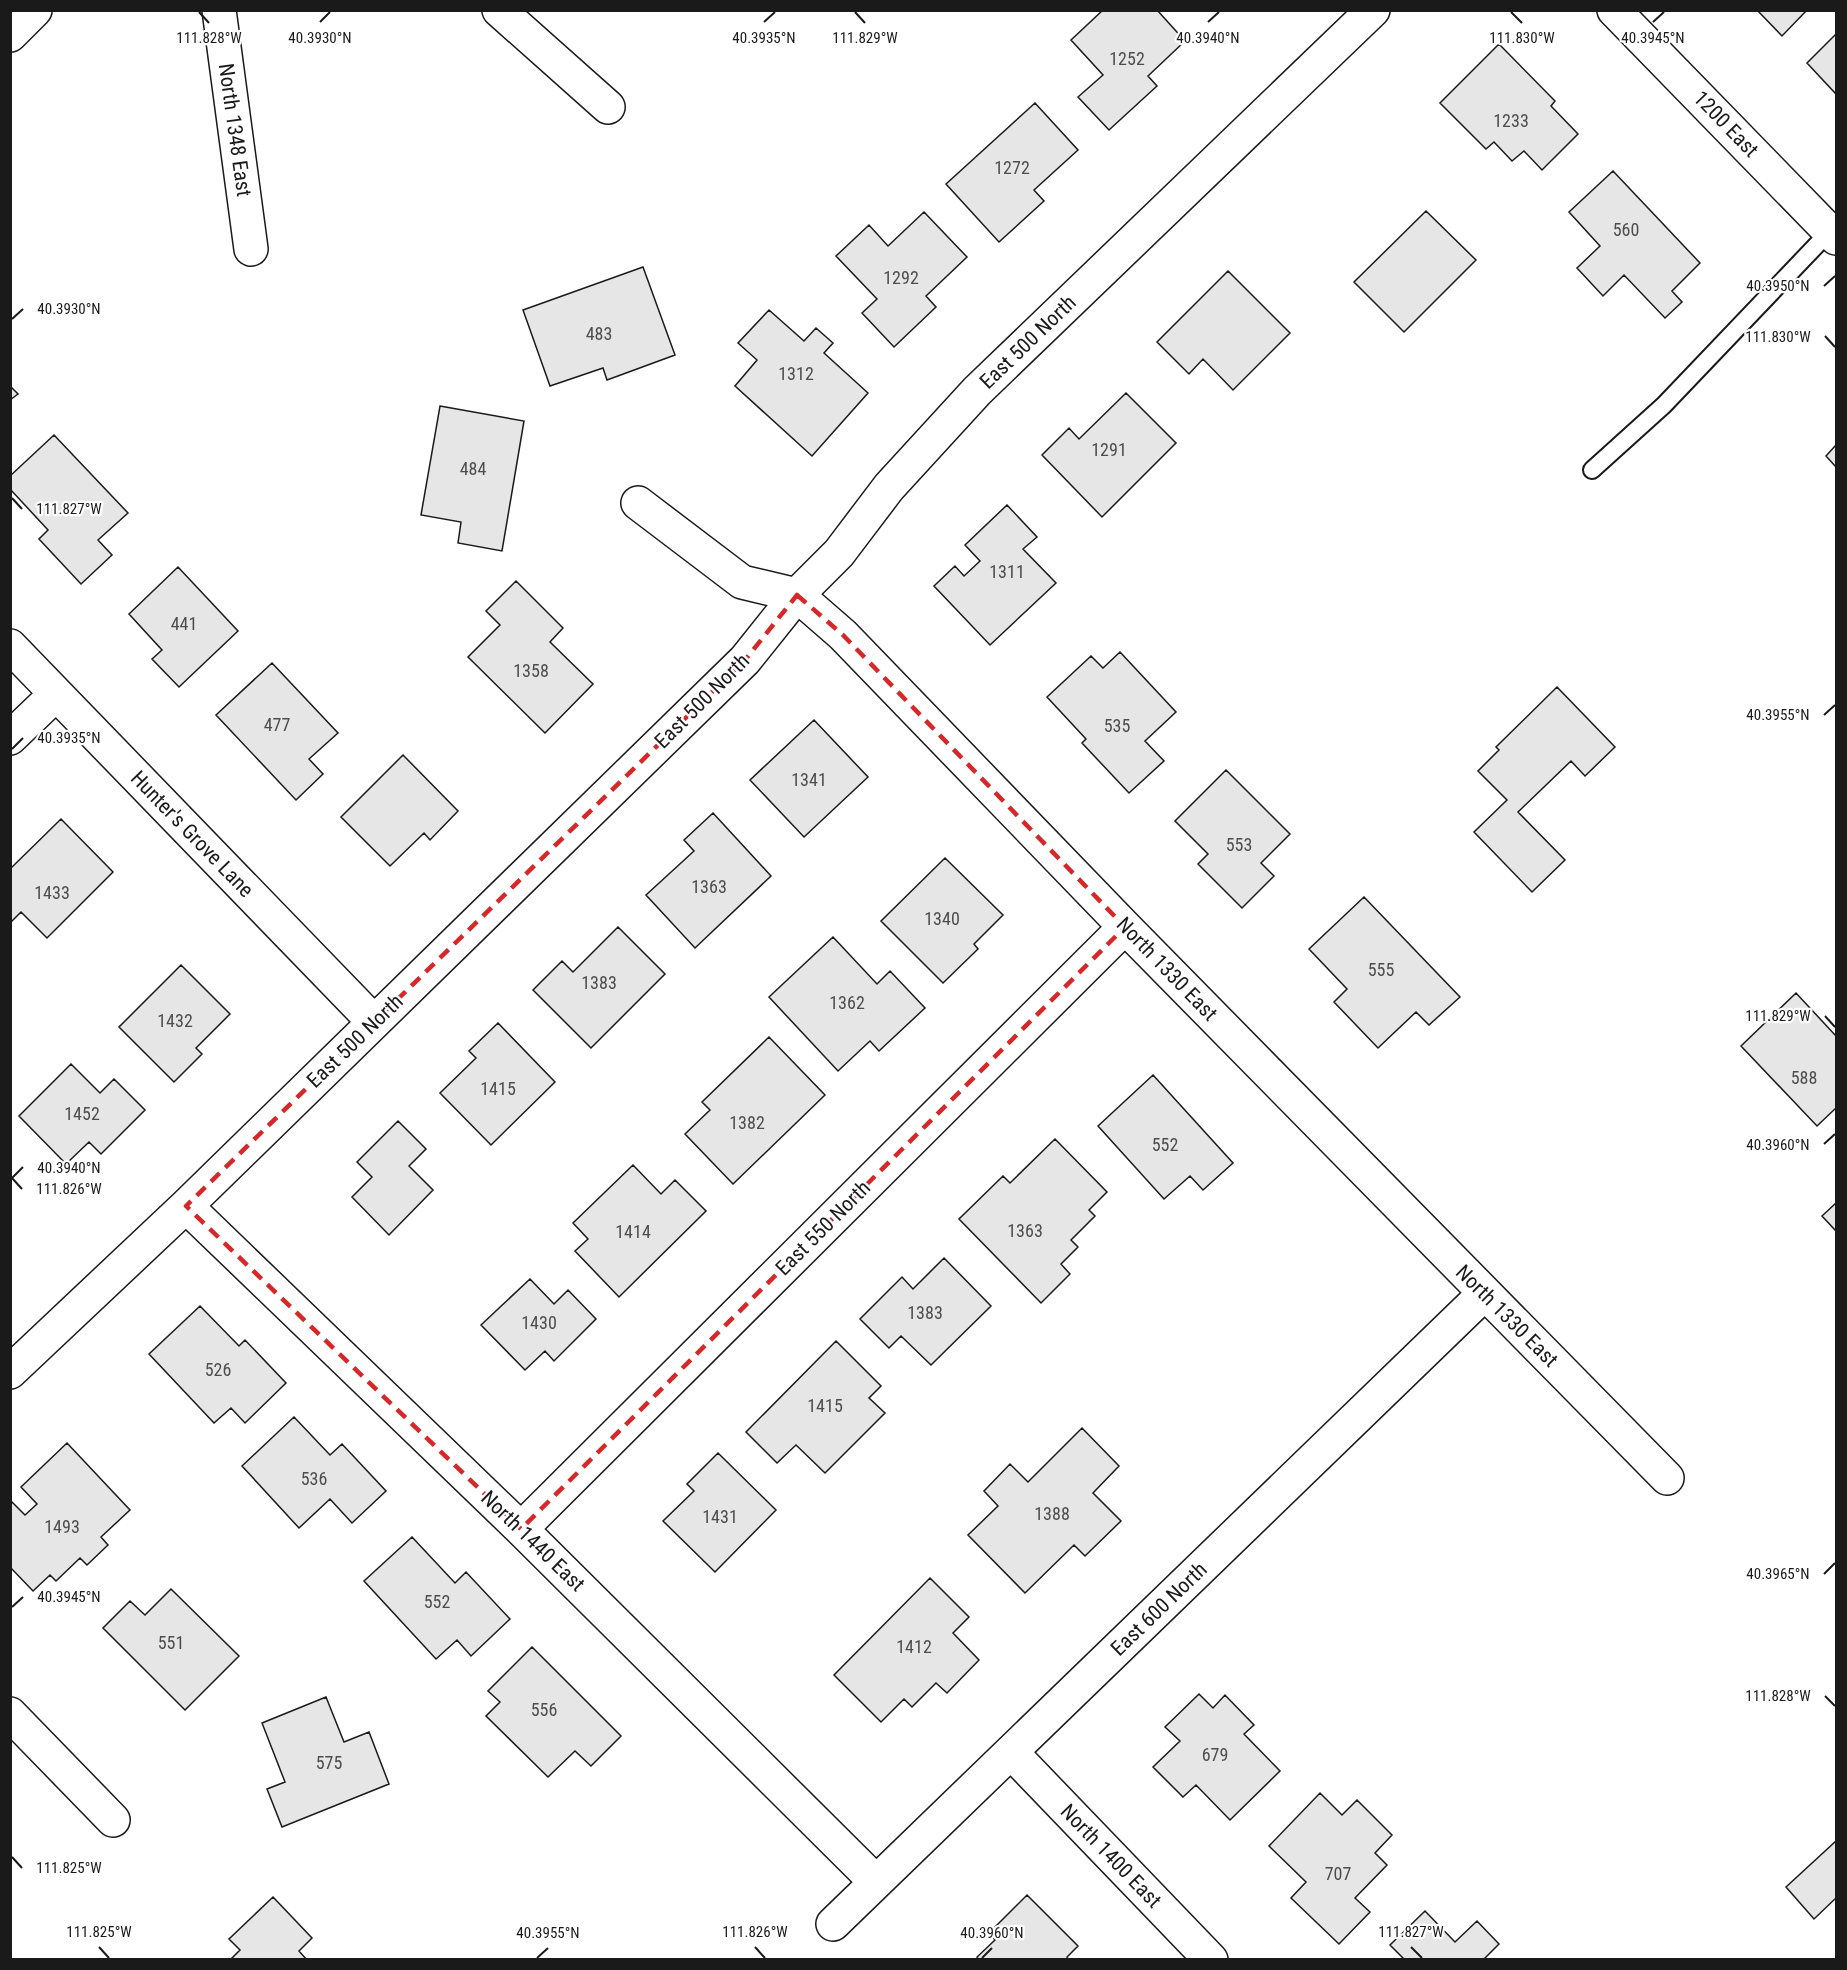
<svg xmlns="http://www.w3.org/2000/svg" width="1847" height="1970" font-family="'Roboto Condensed',sans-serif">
<rect width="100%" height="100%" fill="#fff"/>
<!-- building -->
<path fill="#e6e6e6" stroke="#1a1a1a" stroke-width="1.5" d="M 1103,10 L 1157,10 L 1185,41 L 1148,76 L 1157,86 L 1109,130 L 1078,97 L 1103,75 L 1071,40 Z
M 1757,10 L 1807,10 L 1782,36 Z
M 1836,34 L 1836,94 L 1807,63 Z
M 1499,44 L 1555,101 L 1551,106 L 1578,134 L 1542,170 L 1524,151 L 1512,161 L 1494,142 L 1486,149 L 1440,103 Z
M 1035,103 L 1078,150 L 1034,190 L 1044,201 L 999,242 L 946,184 Z
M 1613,171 L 1700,263 L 1672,291 L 1682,302 L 1665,318 L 1624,275 L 1603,296 L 1577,268 L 1600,246 L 1569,212 Z
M 1426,211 L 1476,260 L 1404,332 L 1354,282 Z
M 924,212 L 967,257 L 926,296 L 936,307 L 894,347 L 862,313 L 877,299 L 836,256 L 869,225 L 888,246 Z
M 643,267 L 675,355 L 607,380 L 603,368 L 550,386 L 523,310 Z
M 1228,271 L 1290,333 L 1233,390 L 1203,359 L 1189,374 L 1157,342 Z
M 769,310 L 804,341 L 816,328 L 833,343 L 824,353 L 868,393 L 812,456 L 735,386 L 757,360 L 738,343 Z
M 10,386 L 18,394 L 10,400 Z
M 1126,393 L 1176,443 L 1102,517 L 1042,455 L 1069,428 L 1079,439 Z
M 440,406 L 524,421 L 502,551 L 458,543 L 461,522 L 421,515 Z
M 54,435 L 128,513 L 98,540 L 112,555 L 81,584 L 39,539 L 48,530 L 10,489 L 10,476 Z
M 1836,445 L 1836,467 L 1826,456 Z
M 1007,505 L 1037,537 L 1023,549 L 1056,583 L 990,645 L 934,586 L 955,566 L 964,576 L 980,561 L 965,545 Z
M 178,567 L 238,631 L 179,687 L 152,659 L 162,650 L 129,614 Z
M 516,581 L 563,628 L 550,642 L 593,684 L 545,733 L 468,657 L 500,625 L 486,611 Z
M 1120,652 L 1176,712 L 1145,741 L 1164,761 L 1129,793 L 1082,743 L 1086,739 L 1047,697 L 1091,656 L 1103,668 Z
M 272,663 L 338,733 L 309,759 L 323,774 L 296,800 L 216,715 Z
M 1557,687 L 1615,747 L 1585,776 L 1571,761 L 1518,812 L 1565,860 L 1532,892 L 1474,832 L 1507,800 L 1478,771 L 1499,750 L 1496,747 Z
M 814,720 L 868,777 L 804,837 L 750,780 Z
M 403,755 L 458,811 L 430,840 L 424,833 L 390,866 L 341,817 Z
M 1226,770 L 1290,834 L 1261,863 L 1274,876 L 1242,908 L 1198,864 L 1208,854 L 1175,821 Z
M 713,813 L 771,876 L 695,948 L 646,895 L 694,851 L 684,840 Z
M 61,819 L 113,872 L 47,938 L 21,912 L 10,923 L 10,869 Z
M 945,858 L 1003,915 L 974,944 L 978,949 L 943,983 L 881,921 Z
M 1364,897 L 1460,997 L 1429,1025 L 1416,1012 L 1378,1048 L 1334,1002 L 1347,989 L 1309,949 Z
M 618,927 L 665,974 L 591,1048 L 533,990 L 562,961 L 573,972 Z
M 833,937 L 877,984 L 890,971 L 925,1008 L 879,1051 L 870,1041 L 838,1071 L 769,997 Z
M 181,965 L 230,1014 L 196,1048 L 202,1054 L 174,1082 L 119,1027 Z
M 1796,993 L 1836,1036 L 1836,1108 L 1817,1126 L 1741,1046 Z
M 498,1023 L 555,1082 L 491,1145 L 440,1093 L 476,1058 L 469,1051 Z
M 769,1037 L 825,1095 L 733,1184 L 685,1134 L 710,1110 L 702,1102 Z
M 71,1064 L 100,1093 L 114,1079 L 145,1110 L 101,1154 L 89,1142 L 66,1164 L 19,1116 Z
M 1153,1075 L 1233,1163 L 1203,1190 L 1190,1176 L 1164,1199 L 1098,1126 Z
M 398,1121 L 426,1149 L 409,1166 L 433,1190 L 389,1235 L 352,1197 L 372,1177 L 357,1162 Z
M 1055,1139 L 1107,1192 L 1089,1210 L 1095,1216 L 1071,1240 L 1078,1247 L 1061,1264 L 1070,1274 L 1041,1303 L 959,1219 L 1003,1176 L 1010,1183 Z
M 633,1165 L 661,1194 L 675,1180 L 706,1211 L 619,1297 L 575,1251 L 588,1239 L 573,1223 Z
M 1836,1203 L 1836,1231 L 1822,1216 Z
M 944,1258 L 991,1306 L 931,1365 L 901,1336 L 889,1348 L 860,1319 L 902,1277 L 913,1289 Z
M 530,1279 L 554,1304 L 568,1290 L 596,1319 L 554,1361 L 545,1351 L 525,1370 L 481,1325 Z
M 200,1306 L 239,1346 L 245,1340 L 286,1383 L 245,1423 L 231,1408 L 214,1423 L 149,1354 Z
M 836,1341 L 881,1386 L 869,1398 L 885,1413 L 825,1473 L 796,1445 L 777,1463 L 746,1432 Z
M 294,1417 L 330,1455 L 342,1444 L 386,1491 L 352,1523 L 330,1499 L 299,1528 L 242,1466 Z
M 1082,1428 L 1119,1466 L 1093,1493 L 1121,1521 L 1085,1556 L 1074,1545 L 1025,1593 L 968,1535 L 998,1506 L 984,1491 L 1010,1464 L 1028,1482 Z
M 67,1443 L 130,1510 L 101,1537 L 108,1545 L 87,1565 L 80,1558 L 56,1581 L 50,1575 L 33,1591 L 10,1567 L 10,1504 L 12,1502 L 25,1515 L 37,1504 L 21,1487 Z
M 718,1453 L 776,1510 L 715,1572 L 663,1521 L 694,1491 L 687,1484 Z
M 412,1537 L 455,1583 L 466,1572 L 510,1619 L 471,1656 L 457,1640 L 436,1659 L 364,1581 Z
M 930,1578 L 969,1617 L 953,1633 L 979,1660 L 947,1693 L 936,1683 L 912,1707 L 904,1699 L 881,1722 L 834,1675 Z
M 171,1589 L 239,1656 L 185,1710 L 103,1628 L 130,1601 L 145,1615 Z
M 532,1647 L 621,1736 L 591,1766 L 575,1751 L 548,1777 L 486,1716 L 500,1702 L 488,1691 Z
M 1199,1694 L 1213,1708 L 1225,1695 L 1254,1725 L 1244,1734 L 1280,1771 L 1230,1820 L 1196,1785 L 1183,1797 L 1153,1767 L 1180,1741 L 1165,1727 Z
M 326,1697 L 344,1742 L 369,1732 L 389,1784 L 282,1827 L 267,1789 L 285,1782 L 262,1723 Z
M 1320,1793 L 1342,1815 L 1357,1800 L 1392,1835 L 1375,1853 L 1387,1865 L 1355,1898 L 1370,1912 L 1339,1944 L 1291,1898 L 1306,1882 L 1269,1846 Z
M 1836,1841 L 1836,1898 L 1814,1919 L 1786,1887 Z
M 1027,1895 L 1078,1946 L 1067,1957 L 1069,1960 L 979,1960 L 977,1957 L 995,1940 L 989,1933 Z
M 273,1897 L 312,1938 L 299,1951 L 307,1960 L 230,1960 L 240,1950 L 229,1939 Z
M 1425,1911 L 1455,1942 L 1477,1921 L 1499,1944 L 1483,1960 L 1405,1960 L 1390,1945 Z"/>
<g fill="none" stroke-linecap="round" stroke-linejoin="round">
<!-- lane casing -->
<g stroke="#1a1a1a" stroke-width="20">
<path id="lane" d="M 1592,470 L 1664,405 L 1830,231"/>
</g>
<!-- street casing -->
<g stroke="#1a1a1a" stroke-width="36">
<path id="street" d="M 219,10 L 251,249
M 499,10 L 608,107
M 10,35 L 35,10
M 638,503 L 742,582 L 797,595 L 843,635 L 1125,927 L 1667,1478
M 10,646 L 374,1022
M 10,738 L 56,694
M 186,1206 L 521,1529 L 876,1882
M 10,1372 L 186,1206 L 745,660 L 797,595 L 839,553 L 889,487 L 977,391 L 1373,10
M 521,1529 L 1125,927
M 10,1714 L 113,1820
M 1011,1752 L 1211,1960
M 833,1924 L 1485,1293"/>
</g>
<!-- secondary casing -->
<g stroke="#1a1a1a" stroke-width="36">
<path id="secondary" d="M 1614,10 L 1836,238"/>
</g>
<!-- lane -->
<use href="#lane" stroke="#fff" stroke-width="16"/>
<!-- street -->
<use href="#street" stroke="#fff" stroke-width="33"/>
<!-- secondary -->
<use href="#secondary" stroke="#fff" stroke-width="33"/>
</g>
<!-- marked area -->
<path fill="none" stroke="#d62828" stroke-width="4.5" stroke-dasharray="12 8" stroke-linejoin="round" d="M 797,595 L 843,635 L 1125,927 L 521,1529 L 186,1206 L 745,660 Z"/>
<!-- ticks -->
<path fill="none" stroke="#1a1a1a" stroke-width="2" d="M 199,12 L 209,23M 855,12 L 865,23M 1511,12 L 1522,23M 320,22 L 330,12M 764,22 L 775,12M 1208,22 L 1219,12M 1653,22 L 1664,12M 1824,286 L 1835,276M 12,319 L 23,309M 1825,336 L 1835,347M 12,498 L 22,509M 1824,715 L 1835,705M 12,749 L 23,738M 1825,1016 L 1835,1027M 1824,1144 L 1835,1134M 12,1178 L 22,1189M 12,1178 L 23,1167M 1824,1574 L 1835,1563M 12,1607 L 23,1597M 1825,1696 L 1835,1706M 12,1857 L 22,1868M 99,1947 L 109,1958M 755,1947 L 765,1958M 1411,1947 L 1422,1958M 537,1958 L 548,1948M 982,1958 L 992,1948"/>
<g text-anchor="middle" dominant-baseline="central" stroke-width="4.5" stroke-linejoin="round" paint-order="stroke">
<!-- number labels -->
<g font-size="18" fill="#4d4d4d">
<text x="1127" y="58">1252</text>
<text x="1511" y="120">1233</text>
<text x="1012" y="167">1272</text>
<text x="1626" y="229">560</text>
<text x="901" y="277">1292</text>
<text x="599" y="333">483</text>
<text x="796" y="373">1312</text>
<text x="1109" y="449">1291</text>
<text x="473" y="468">484</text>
<text x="1007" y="571">1311</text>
<text x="184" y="623">441</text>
<text x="531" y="670">1358</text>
<text x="277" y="724">477</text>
<text x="1117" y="725">535</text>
<text x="809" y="779">1341</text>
<text x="1239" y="844">553</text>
<text x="709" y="886">1363</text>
<text x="52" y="892">1433</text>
<text x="942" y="918">1340</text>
<text x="1381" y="969">555</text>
<text x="599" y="982">1383</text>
<text x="847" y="1002">1362</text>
<text x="175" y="1020">1432</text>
<text x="1804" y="1077">588</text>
<text x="498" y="1088">1415</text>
<text x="82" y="1113">1452</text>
<text x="747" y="1122">1382</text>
<text x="1165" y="1144">552</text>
<text x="1025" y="1230">1363</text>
<text x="633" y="1231">1414</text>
<text x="925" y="1312">1383</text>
<text x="539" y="1322">1430</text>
<text x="218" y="1369">526</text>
<text x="825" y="1405">1415</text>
<text x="314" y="1478">536</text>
<text x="1052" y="1513">1388</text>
<text x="720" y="1516">1431</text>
<text x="62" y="1526">1493</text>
<text x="437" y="1601">552</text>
<text x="171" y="1642">551</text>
<text x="914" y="1646">1412</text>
<text x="544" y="1709">556</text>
<text x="1215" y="1754">679</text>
<text x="329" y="1762">575</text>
<text x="1338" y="1873">707</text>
</g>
<!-- street labels -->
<g font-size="21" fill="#1a1a1a" stroke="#fff">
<text transform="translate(1726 124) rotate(46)">1200 East</text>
<text transform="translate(235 130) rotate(82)">North 1348 East</text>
<text transform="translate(1028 342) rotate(-44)">East 500 North</text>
<text transform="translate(702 701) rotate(-45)">East 500 North</text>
<text transform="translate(192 834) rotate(46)">Hunter's Grove Lane</text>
<text transform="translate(1167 969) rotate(46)">North 1330 East</text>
<text transform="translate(355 1041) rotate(-44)">East 500 North</text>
<text transform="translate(823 1228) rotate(-45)">East 550 North</text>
<text transform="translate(1507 1316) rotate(45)">North 1330 East</text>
<text transform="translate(533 1541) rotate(44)">North 1440 East</text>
<text transform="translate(1159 1609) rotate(-44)">East 600 North</text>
<text transform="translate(1111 1856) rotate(46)">North 1400 East</text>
</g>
</g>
<g font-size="15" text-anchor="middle" fill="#1a1a1a" stroke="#fff" stroke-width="4.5" stroke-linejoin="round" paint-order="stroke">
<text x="320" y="43">40.3930°N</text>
<text x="764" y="43">40.3935°N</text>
<text x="1208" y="43">40.3940°N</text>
<text x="1653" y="43">40.3945°N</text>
<text x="209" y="43">111.828°W</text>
<text x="865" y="43">111.829°W</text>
<text x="1522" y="43">111.830°W</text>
<text x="1778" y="291">40.3950°N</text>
<text x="69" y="314">40.3930°N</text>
<text x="1778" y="342">111.830°W</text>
<text x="69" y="514">111.827°W</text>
<text x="1778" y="720">40.3955°N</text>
<text x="69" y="743">40.3935°N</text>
<text x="1778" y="1021">111.829°W</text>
<text x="1778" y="1150">40.3960°N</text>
<text x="69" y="1173">40.3940°N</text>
<text x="69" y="1194">111.826°W</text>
<text x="1778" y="1579">40.3965°N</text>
<text x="69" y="1602">40.3945°N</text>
<text x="1778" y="1701">111.828°W</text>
<text x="69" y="1873">111.825°W</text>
<text x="99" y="1937">111.825°W</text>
<text x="755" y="1937">111.826°W</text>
<text x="1411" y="1937">111.827°W</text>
<text x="548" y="1938">40.3955°N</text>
<text x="992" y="1938">40.3960°N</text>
</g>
<!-- border -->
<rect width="1847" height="1970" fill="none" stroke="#1a1a1a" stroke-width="24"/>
</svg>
